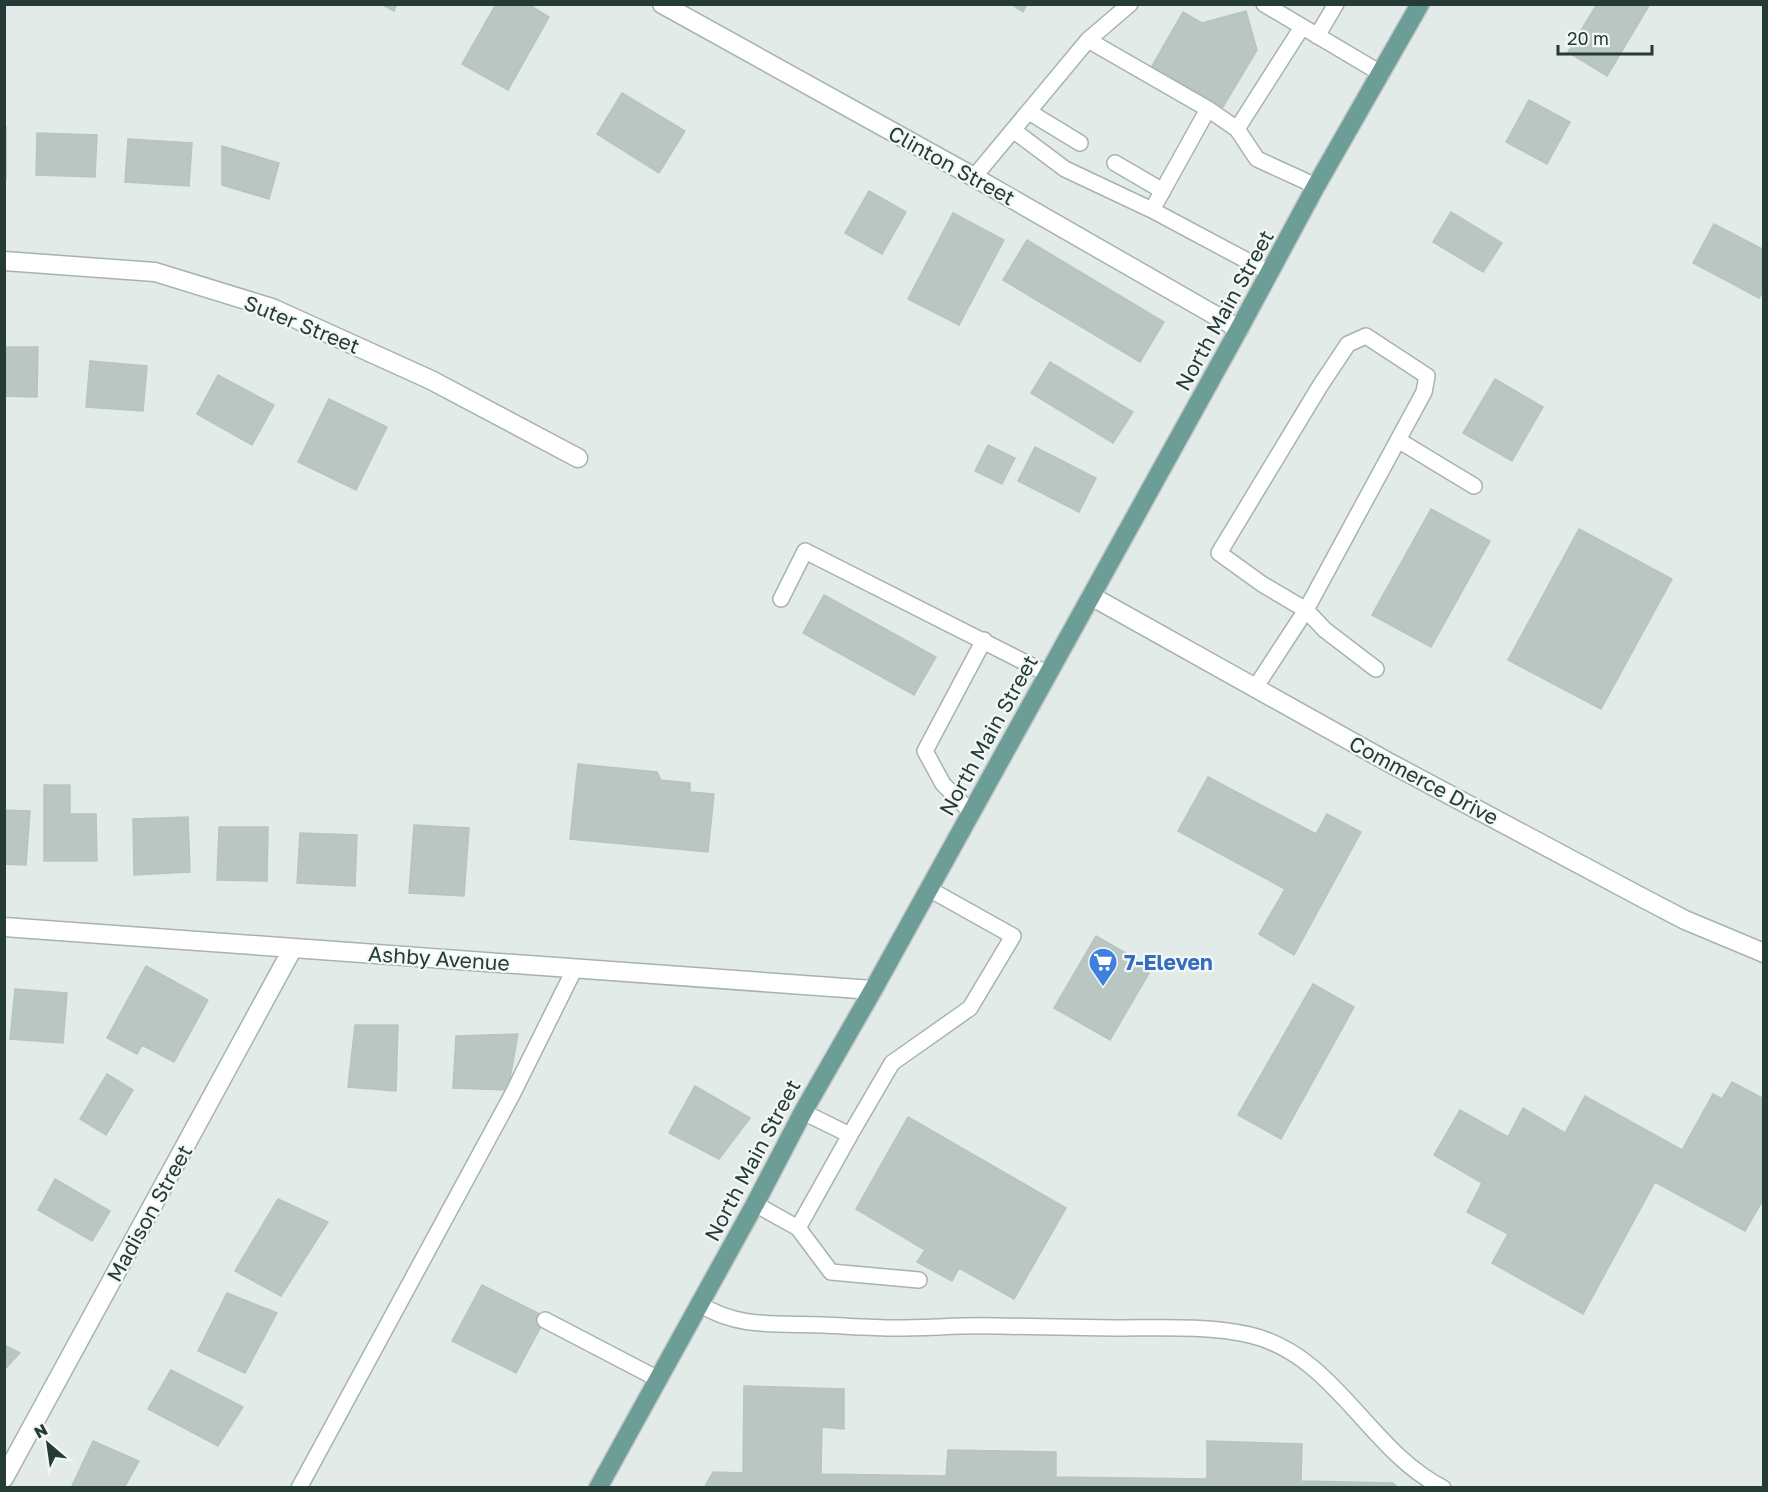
<svg xmlns="http://www.w3.org/2000/svg" width="1768" height="1492" font-family="'Golos Text',sans-serif">
<rect width="100%" height="100%" fill="#e3ebe9"/>
<!-- building -->
<path fill="#b9c6c2" stroke="#b6c5c0" stroke-width="1.5" d="M 381,4 L 397,4 L 394,11 Z
M 496,4 L 528,4 L 549,17 L 508,90 L 462,64 Z
M 1011,4 L 1027,4 L 1023,12 Z
M 1597,4 L 1650,4 L 1607,76 L 1568,52 Z
M 1246,11 L 1257,50 L 1223,107 L 1152,66 L 1183,12 L 1202,23 Z
M 622,93 L 685,131 L 659,173 L 597,134 Z
M 1529,100 L 1570,122 L 1547,164 L 1506,142 Z
M 4,127 L 6,127 L 6,179 L 4,179 Z
M 37,133 L 97,135 L 95,177 L 36,175 Z
M 128,139 L 192,143 L 189,186 L 125,182 Z
M 222,146 L 279,163 L 269,199 L 222,185 Z
M 869,191 L 906,212 L 882,254 L 845,233 Z
M 1451,212 L 1502,243 L 1483,272 L 1433,242 Z
M 953,213 L 1004,240 L 959,325 L 908,299 Z
M 1714,224 L 1764,250 L 1764,290 L 1759,298 L 1693,263 Z
M 1027,240 L 1164,322 L 1140,362 L 1003,280 Z
M 4,347 L 38,347 L 37,397 L 4,396 Z
M 90,361 L 147,366 L 143,411 L 86,407 Z
M 1050,362 L 1133,412 L 1113,443 L 1031,393 Z
M 218,375 L 274,405 L 252,445 L 197,414 Z
M 1495,379 L 1543,407 L 1512,461 L 1463,433 Z
M 329,399 L 387,427 L 356,490 L 298,462 Z
M 988,445 L 1015,458 L 1002,484 L 975,471 Z
M 1035,447 L 1096,478 L 1079,512 L 1018,481 Z
M 1431,509 L 1490,541 L 1431,647 L 1372,615 Z
M 1579,529 L 1672,579 L 1601,709 L 1508,660 Z
M 824,595 L 936,657 L 914,695 L 803,633 Z
M 578,764 L 657,772 L 661,780 L 690,783 L 690,792 L 714,794 L 708,852 L 570,839 Z
M 1208,777 L 1316,834 L 1327,814 L 1361,832 L 1294,955 L 1259,934 L 1285,889 L 1178,831 Z
M 44,785 L 70,785 L 70,814 L 96,814 L 97,861 L 44,861 Z
M 4,810 L 30,811 L 26,865 L 4,864 Z
M 188,817 L 190,872 L 134,875 L 133,819 Z
M 414,825 L 469,828 L 464,896 L 409,893 Z
M 219,827 L 268,827 L 267,881 L 217,880 Z
M 300,833 L 357,835 L 355,886 L 297,883 Z
M 1096,936 L 1152,968 L 1110,1040 L 1054,1008 Z
M 146,966 L 208,1000 L 174,1062 L 142,1045 L 137,1054 L 107,1038 Z
M 1313,984 L 1354,1007 L 1281,1139 L 1238,1115 Z
M 15,989 L 67,993 L 63,1043 L 10,1039 Z
M 355,1025 L 398,1025 L 396,1091 L 348,1087 Z
M 518,1034 L 508,1090 L 453,1088 L 456,1036 Z
M 107,1074 L 133,1090 L 106,1135 L 80,1119 Z
M 1732,1082 L 1764,1099 L 1764,1198 L 1745,1231 L 1655,1182 L 1583,1314 L 1492,1263 L 1508,1234 L 1467,1212 L 1482,1183 L 1434,1155 L 1460,1110 L 1508,1137 L 1523,1108 L 1565,1133 L 1585,1096 L 1682,1150 L 1713,1094 L 1722,1099 Z
M 695,1086 L 750,1118 L 719,1159 L 669,1133 Z
M 908,1117 L 1066,1208 L 1014,1299 L 959,1268 L 952,1281 L 917,1262 L 925,1250 L 856,1209 Z
M 55,1179 L 110,1211 L 92,1241 L 38,1210 Z
M 278,1199 L 328,1222 L 281,1296 L 235,1271 Z
M 482,1285 L 546,1317 L 516,1373 L 452,1341 Z
M 227,1293 L 277,1313 L 245,1373 L 198,1351 Z
M 4,1345 L 20,1353 L 4,1370 Z
M 171,1370 L 243,1407 L 218,1446 L 148,1409 Z
M 744,1386 L 844,1389 L 844,1429 L 822,1427 L 821,1474 L 946,1476 L 948,1450 L 1056,1452 L 1056,1477 L 1207,1479 L 1207,1441 L 1302,1444 L 1301,1481 L 1393,1483 L 1398,1488 L 704,1488 L 713,1472 L 743,1473 Z
M 93,1441 L 139,1461 L 124,1488 L 71,1488 Z"/>
<g fill="none" stroke-linecap="round" stroke-linejoin="round">
<!-- service casing -->
<g stroke="#a6b3b0" stroke-width="18">
<path id="service" d="M 1264,4 L 1382,74
M 1317,36 L 1336,4
M 1088,40 L 1208,109 L 1237,129 L 1257,159 L 1316,186
M 1208,109 L 1152,210 L 1270,273
M 1029,112 L 1080,143
M 1237,129 L 1302,27
M 1013,130 L 1065,169 L 1152,210
M 1115,163 L 1163,191
M 974,177 L 1088,40 L 1130,4
M 1398,440 L 1474,486
M 781,599 L 805,551 L 1048,674
M 1255,688 L 1306,610 L 1262,584 L 1219,553 L 1320,386 L 1348,344 L 1366,336 L 1427,376 L 1424,392 L 1306,610 L 1325,630 L 1376,669
M 971,812 L 943,784 L 925,751 L 984,640
M 803,1112 L 850,1135 L 798,1228 L 831,1272 L 919,1280
M 850,1135 L 892,1063 L 970,1008 L 1013,936 L 929,889
M 755,1204 L 798,1228
M 700,1304 C 737,1329 781,1323 823,1325 C 847,1326 871,1328 896,1328 C 929,1328 962,1325 996,1326 C 1035,1327 1074,1327 1114,1328 C 1156,1328 1209,1325 1250,1335 C 1335,1355 1369,1451 1443,1488
M 545,1320 L 658,1379
M 299,1488 L 512,1095 L 575,968"/>
</g>
<!-- minor casing -->
<g stroke="#a6b3b0" stroke-width="21">
<path id="minor" d="M 662,4 L 974,177 L 1239,329
M 4,261 L 155,272 L 272,308 L 431,380 L 578,458
M 1091,596 L 1388,762 L 1641,897 L 1685,920 L 1764,953
M 4,927 L 873,990
M 4,1478 L 293,948"/>
</g>
<!-- primary casing -->
<g stroke="#c2c8c7" stroke-width="21">
<path id="primary" d="M 598,1488 L 755,1204 L 803,1112 L 873,990 L 1239,329 L 1316,186 L 1420,4"/>
</g>
<!-- service -->
<use href="#service" stroke="#fff" stroke-width="15"/>
<!-- minor -->
<use href="#minor" stroke="#fff" stroke-width="18"/>
<!-- primary -->
<use href="#primary" stroke="#6c9d97" stroke-width="18"/>
</g>
<!-- icons -->
<defs>
<g id="supermarket-pin" transform="scale(1.5)"><path d="M0 17L-7.5 6A9.5 9.5 0 1 1 7.5 6Z" fill="#3f7fe0" stroke="#f3f8f6"/><path d="M-6-5.5h2.5l.6 2H6L4.5 2H-2.5L-4.4-4H-6ZM-1.5 3.2a1.3 1.3 0 1 0 .1 0ZM3 3.2a1.3 1.3 0 1 0 .1 0Z" fill="#fff"/></g>
</defs>
<g fill-rule="evenodd">
<use href="#supermarket-pin" x="1103" y="962"/>
</g>
<g text-anchor="middle" dominant-baseline="central" stroke-width="4.5" stroke-linejoin="round" paint-order="stroke">
<!-- street labels -->
<g font-size="21" fill="#243b38" stroke="#f3f8f6">
<text transform="translate(952 165) rotate(29)">Clinton Street</text>
<text transform="translate(1224 310) rotate(-61)">North Main Street</text>
<text transform="translate(302 324) rotate(22)">Suter Street</text>
<text transform="translate(988 735) rotate(-61)">North Main Street</text>
<text transform="translate(1424 780) rotate(28)">Commerce Drive</text>
<text transform="translate(439 958) rotate(4)">Ashby Avenue</text>
<text transform="translate(752 1160) rotate(-62)">North Main Street</text>
<text transform="translate(149 1213) rotate(-61)">Madison Street</text>
</g>
<!-- shop labels -->
<g font-size="21" font-weight="bold" fill="#366cbe" stroke="#f3f8f6" text-anchor="start">
<text x="1124" y="962">7-Eleven</text>
</g>
</g>
<!-- border -->
<rect width="1768" height="1492" fill="none" stroke="#243b38" stroke-width="12"/>
<!-- north arrow -->
<g transform="translate(48 1444) rotate(331)" stroke="#f3f8f6" stroke-width="4.5" paint-order="stroke">
<path d="M0-4.5L10 22L0 15L-10 22Z" fill="#243b38"/>
<text y="-9" font-size="16" font-weight="bold" text-anchor="middle" fill="#243b38">N</text>
</g>
<!-- scale -->
<path d="M1558 45v9h94v-9" fill="none" stroke="#243b38" stroke-width="3"/>
<text x="1567" y="45" font-size="18" fill="#243b38" stroke="#f3f8f6" stroke-width="4.5" paint-order="stroke">20 m</text>
</svg>
